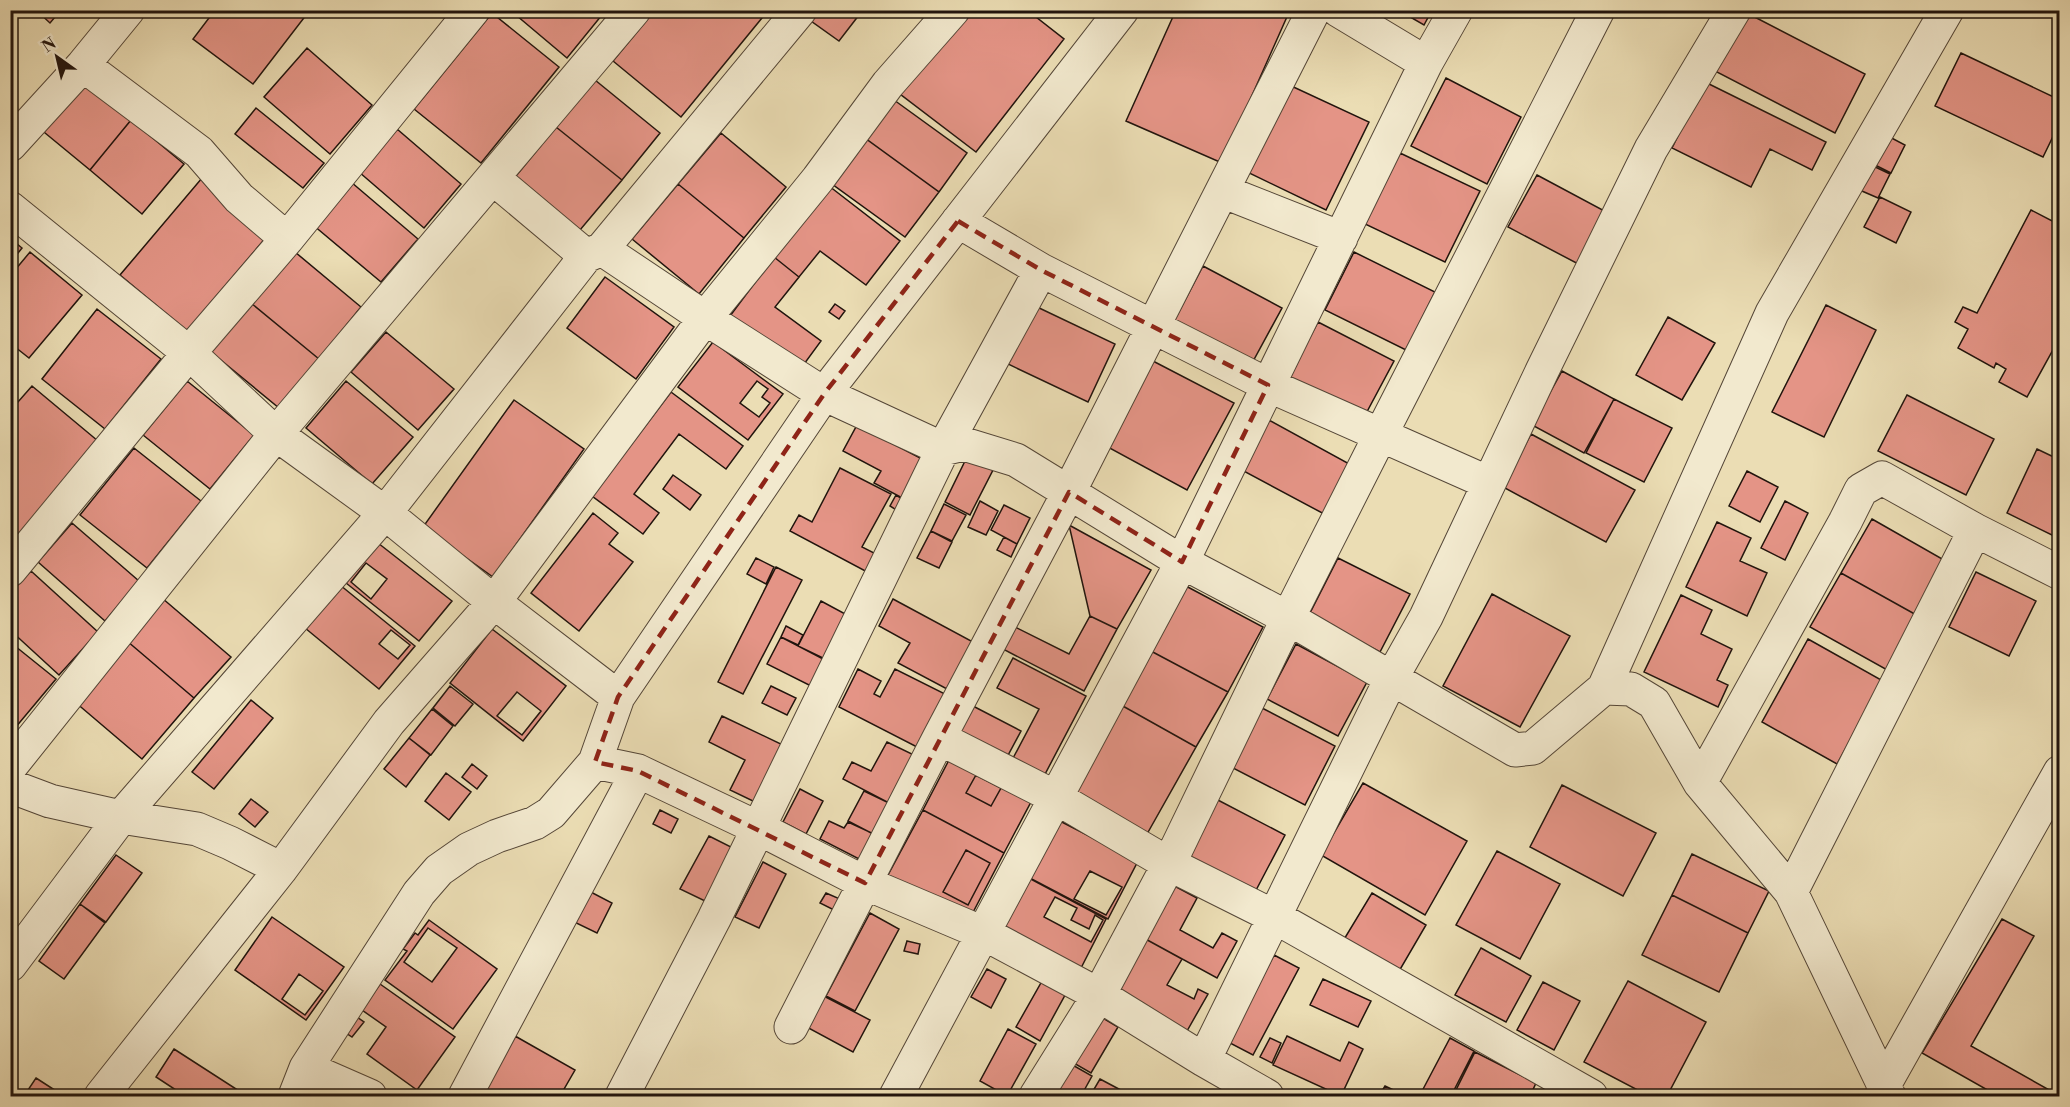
<svg xmlns="http://www.w3.org/2000/svg" width="2070" height="1107" font-family="'Libre Bodoni',serif">
<rect width="100%" height="100%" fill="#ebddb4"/>
<filter id="stains"><feTurbulence type="fractalNoise" baseFrequency=".00333" numOctaves="4"/><feColorMatrix values="0 0 0 0 .2 0 0 0 0 .09 0 0 0 0 .02 0 0 0 .5 -.17"/></filter>
<radialGradient id="worn" r=".72"><stop offset=".6" stop-color="#630" stop-opacity="0"/><stop offset="1" stop-color="#630" stop-opacity=".3"/></radialGradient>
<!-- building -->
<path fill="#e49486" stroke="#21140d" stroke-width="1.5" fill-rule="evenodd" d="M 36,10 L 61,10 L 50,23 Z
M 215,10 L 310,10 L 253,84 L 193,39 Z
M 510,10 L 606,10 L 567,58 Z
M 655,10 L 764,10 L 766,13 L 681,117 L 613,61 Z
M 818,10 L 853,10 L 859,15 L 839,41 L 811,21 Z
M 965,10 L 1027,10 L 1064,39 L 976,152 L 900,94 Z
M 1176,10 L 1290,10 L 1222,163 L 1126,121 Z
M 1398,10 L 1432,10 L 1424,25 Z
M 1743,11 L 1865,74 L 1835,133 L 1713,70 Z
M 492,13 L 559,67 L 481,163 L 414,109 Z
M 307,48 L 372,105 L 330,154 L 264,97 Z
M 1961,53 L 2060,100 L 2060,122 L 2043,157 L 1935,106 Z
M 81,78 L 131,120 L 90,170 L 39,128 Z
M 1446,78 L 1521,117 L 1487,184 L 1411,146 Z
M 595,80 L 660,133 L 622,180 L 556,127 Z
M 1705,82 L 1826,142 L 1812,170 L 1770,149 L 1751,187 L 1672,148 Z
M 1287,84 L 1369,122 L 1326,210 L 1245,171 Z
M 894,100 L 967,153 L 939,192 L 865,138 Z
M 256,108 L 324,163 L 303,188 L 235,134 Z
M 131,120 L 184,164 L 142,214 L 90,170 Z
M 556,127 L 622,180 L 580,230 L 516,176 Z
M 397,129 L 461,184 L 424,228 L 359,172 Z
M 721,133 L 786,187 L 744,238 L 678,184 Z
M 1884,134 L 1905,145 L 1891,173 L 1869,162 Z
M 865,138 L 939,192 L 905,237 L 832,184 Z
M 1400,153 L 1480,191 L 1445,262 L 1365,224 Z
M 1867,163 L 1890,174 L 1878,198 L 1855,188 Z
M 1537,175 L 1612,215 L 1584,267 L 1508,227 Z
M 202,178 L 269,234 L 187,331 L 120,275 Z
M 351,182 L 418,239 L 381,282 L 313,225 Z
M 678,184 L 744,238 L 699,294 L 632,239 Z
M 829,186 L 900,241 L 866,285 L 820,251 L 799,277 L 774,257 Z
M 1880,197 L 1911,212 L 1896,243 L 1864,227 Z
M 2031,210 L 2060,225 L 2060,337 L 2027,397 L 1999,382 L 2006,369 L 1996,363 L 1994,368 L 1958,348 L 1968,329 L 1955,322 L 1963,307 L 1977,313 Z
M 10,238 L 22,248 L 10,263 Z
M 30,252 L 82,295 L 29,358 L 10,343 L 10,276 Z
M 295,252 L 361,307 L 319,359 L 251,303 Z
M 1354,252 L 1435,292 L 1406,350 L 1325,310 Z
M 774,257 L 799,277 L 775,307 L 821,341 L 799,371 L 730,316 Z
M 1203,266 L 1282,308 L 1251,365 L 1173,323 Z
M 605,277 L 674,327 L 636,379 L 567,328 Z
M 251,303 L 319,359 L 279,408 L 211,352 Z
M 835,304 L 845,311 L 839,319 L 829,312 Z
M 1826,305 L 1876,330 L 1824,437 L 1772,412 Z
M 1035,306 L 1115,344 L 1088,402 L 1008,364 Z
M 97,309 L 161,359 L 105,429 L 42,379 Z
M 1668,317 L 1715,343 L 1682,400 L 1636,375 Z
M 1318,322 L 1394,361 L 1362,421 L 1286,382 Z
M 386,332 L 454,389 L 418,430 L 351,372 Z
M 713,342 L 783,394 L 748,440 L 678,387 ZM 757,381 L 768,389 L 762,397 L 770,403 L 759,417 L 740,403 Z
M 1151,360 L 1234,403 L 1187,490 L 1104,445 Z
M 1562,371 L 1614,399 L 1584,453 L 1532,425 Z
M 187,381 L 254,435 L 210,489 L 143,435 Z
M 346,381 L 413,437 L 372,484 L 306,428 Z
M 32,386 L 98,441 L 19,536 L 10,529 L 10,411 Z
M 671,392 L 743,446 L 726,469 L 679,434 L 634,494 L 659,513 L 643,534 L 592,496 Z
M 1907,395 L 1994,439 L 1966,495 L 1878,451 Z
M 1614,399 L 1672,428 L 1644,482 L 1586,453 Z
M 514,400 L 584,449 L 493,577 L 423,527 Z
M 1265,418 L 1353,466 L 1326,515 L 1238,468 Z
M 857,425 L 926,461 L 906,500 L 874,483 L 881,471 L 843,451 Z
M 1531,434 L 1635,490 L 1606,542 L 1503,487 Z
M 134,448 L 201,501 L 147,568 L 80,515 Z
M 2037,449 L 2060,460 L 2060,530 L 2056,537 L 2007,513 Z
M 967,457 L 993,470 L 970,515 L 945,502 Z
M 840,468 L 891,494 L 862,547 L 878,555 L 869,573 L 790,531 L 799,515 L 812,522 Z
M 1747,471 L 1778,487 L 1760,522 L 1729,506 Z
M 673,475 L 701,495 L 690,510 L 663,489 Z
M 896,495 L 904,500 L 898,511 L 890,506 Z
M 980,501 L 998,511 L 986,535 L 968,527 Z
M 1785,501 L 1808,513 L 1785,560 L 1761,548 Z
M 944,504 L 966,515 L 952,541 L 931,531 Z
M 1004,505 L 1030,518 L 1017,544 L 991,530 Z
M 593,513 L 618,533 L 609,544 L 633,562 L 579,631 L 531,593 Z
M 1872,519 L 1951,564 L 1920,617 L 1841,573 Z
M 1717,522 L 1751,538 L 1740,561 L 1767,573 L 1747,616 L 1686,587 Z
M 72,523 L 139,581 L 105,621 L 38,562 Z
M 1069,525 L 1151,570 L 1117,629 L 1090,616 Z
M 931,531 L 952,542 L 939,568 L 917,558 Z
M 1004,537 L 1017,544 L 1011,557 L 997,550 Z
M 378,543 L 452,601 L 419,641 L 346,583 ZM 366,563 L 387,579 L 371,599 L 351,582 Z
M 756,558 L 774,567 L 766,584 L 747,574 Z
M 1338,558 L 1410,594 L 1380,652 L 1309,615 Z
M 776,567 L 802,580 L 743,694 L 718,682 Z
M 31,571 L 98,632 L 59,675 L 10,630 L 10,593 Z
M 1976,572 L 2036,601 L 2009,656 L 1949,627 Z
M 1841,573 L 1920,617 L 1889,671 L 1810,627 Z
M 340,585 L 415,646 L 379,689 L 305,628 ZM 391,630 L 410,645 L 398,659 L 379,644 Z
M 1184,585 L 1263,627 L 1228,692 L 1149,650 Z
M 1492,594 L 1570,636 L 1520,727 L 1443,686 Z
M 1681,595 L 1712,610 L 1701,634 L 1732,649 L 1717,680 L 1728,685 L 1718,707 L 1644,672 Z
M 162,598 L 231,657 L 194,698 L 127,641 Z
M 893,599 L 973,642 L 947,689 L 898,663 L 910,643 L 879,626 Z
M 821,601 L 849,616 L 827,660 L 798,646 Z
M 1090,616 L 1117,629 L 1084,691 L 1001,648 L 1013,626 L 1069,654 Z
M 786,626 L 803,635 L 798,645 L 781,637 Z
M 492,629 L 566,686 L 523,741 L 450,683 ZM 517,692 L 541,711 L 522,735 L 497,716 Z
M 781,637 L 827,661 L 813,687 L 767,664 Z
M 1808,639 L 1883,681 L 1837,764 L 1762,722 Z
M 127,641 L 194,698 L 142,759 L 75,702 Z
M 10,642 L 56,679 L 10,734 Z
M 1296,644 L 1367,682 L 1338,736 L 1267,699 Z
M 1149,650 L 1228,692 L 1196,747 L 1121,705 Z
M 1013,658 L 1086,696 L 1043,778 L 1011,762 L 1039,709 L 997,688 Z
M 858,669 L 881,681 L 874,694 L 880,697 L 895,669 L 945,694 L 917,747 L 839,707 Z
M 450,686 L 473,704 L 455,726 L 433,708 Z
M 771,686 L 796,698 L 787,715 L 762,703 Z
M 251,700 L 273,718 L 214,789 L 192,772 Z
M 971,705 L 1021,731 L 1006,759 L 956,734 Z
M 1121,705 L 1196,747 L 1147,834 L 1072,791 Z
M 1262,708 L 1335,746 L 1305,805 L 1231,767 Z
M 432,709 L 453,726 L 431,755 L 409,738 Z
M 722,716 L 783,745 L 755,802 L 730,790 L 745,760 L 709,742 Z
M 409,738 L 430,755 L 406,787 L 384,769 Z
M 887,742 L 914,755 L 889,803 L 843,779 L 852,762 L 871,771 Z
M 950,758 L 1032,800 L 1004,853 L 923,810 ZM 976,775 L 1001,788 L 991,806 L 966,793 Z
M 472,764 L 487,776 L 477,789 L 462,777 Z
M 446,773 L 471,792 L 449,820 L 425,801 Z
M 976,775 L 1001,788 L 991,806 L 966,793 Z
M 1363,783 L 1467,841 L 1425,915 L 1321,855 Z
M 1562,785 L 1656,833 L 1623,896 L 1530,847 Z
M 800,789 L 823,801 L 806,834 L 783,822 Z
M 864,791 L 889,803 L 873,834 L 848,821 Z
M 1214,798 L 1285,835 L 1254,894 L 1183,857 Z
M 251,799 L 268,812 L 255,827 L 239,814 Z
M 660,810 L 678,819 L 671,833 L 653,824 Z
M 923,810 L 1004,853 L 970,918 L 888,875 ZM 966,850 L 990,863 L 968,905 L 943,892 Z
M 1054,818 L 1138,861 L 1108,919 L 1024,875 ZM 1090,871 L 1122,887 L 1106,915 L 1074,899 Z
M 829,821 L 844,828 L 848,822 L 874,834 L 861,860 L 820,839 Z
M 709,836 L 733,848 L 705,901 L 680,889 Z
M 966,850 L 990,863 L 968,905 L 943,892 Z
M 1497,851 L 1560,884 L 1520,959 L 1456,925 Z
M 1692,854 L 1769,891 L 1748,933 L 1672,895 Z
M 116,855 L 142,873 L 106,922 L 80,904 Z
M 763,862 L 786,874 L 759,928 L 735,917 Z
M 1027,877 L 1106,919 L 1081,968 L 1001,927 ZM 1055,897 L 1077,908 L 1071,920 L 1089,929 L 1095,915 L 1103,920 L 1091,942 L 1044,917 Z
M 1169,883 L 1197,898 L 1180,930 L 1213,948 L 1222,933 L 1237,941 L 1217,978 L 1140,936 Z
M 585,889 L 612,903 L 597,933 L 570,920 Z
M 826,893 L 840,899 L 834,910 L 820,903 Z
M 1372,893 L 1426,925 L 1398,973 L 1343,941 Z
M 1672,895 L 1748,933 L 1719,992 L 1642,955 Z
M 80,904 L 105,923 L 64,979 L 39,961 Z
M 870,913 L 899,929 L 855,1011 L 826,996 Z
M 272,917 L 344,967 L 306,1020 L 235,970 ZM 299,974 L 323,991 L 305,1015 L 282,999 Z
M 2002,919 L 2034,936 L 1971,1046 L 2060,1096 L 1998,1096 L 1922,1053 Z
M 429,920 L 497,969 L 453,1029 L 385,980 L 407,951 L 403,949 L 415,933 L 418,935 ZM 428,928 L 457,948 L 432,982 L 404,962 Z
M 1140,936 L 1182,959 L 1167,985 L 1194,999 L 1198,989 L 1208,994 L 1187,1031 L 1111,990 Z
M 907,941 L 920,944 L 918,954 L 904,951 Z
M 1481,948 L 1531,976 L 1506,1022 L 1455,995 Z
M 1274,955 L 1299,968 L 1253,1055 L 1228,1042 Z
M 987,969 L 1006,979 L 991,1008 L 971,997 Z
M 1046,974 L 1070,986 L 1040,1041 L 1016,1027 Z
M 1323,979 L 1371,1001 L 1358,1027 L 1310,1005 Z
M 1628,981 L 1706,1022 L 1667,1096 L 1649,1096 L 1584,1062 Z
M 1543,982 L 1580,1001 L 1554,1050 L 1517,1030 Z
M 380,984 L 455,1037 L 417,1090 L 367,1054 L 386,1027 L 362,1010 Z
M 818,993 L 870,1020 L 853,1052 L 801,1024 Z
M 1091,1011 L 1118,1027 L 1091,1073 L 1065,1058 Z
M 354,1015 L 364,1022 L 352,1037 L 343,1031 Z
M 1008,1029 L 1036,1044 L 1007,1096 L 980,1081 Z
M 515,1036 L 575,1070 L 560,1096 L 480,1096 Z
M 1287,1036 L 1340,1061 L 1349,1042 L 1363,1049 L 1341,1096 L 1273,1065 Z
M 1270,1038 L 1281,1043 L 1272,1063 L 1260,1057 Z
M 1450,1038 L 1474,1051 L 1451,1096 L 1429,1096 L 1421,1093 Z
M 174,1049 L 247,1096 L 176,1096 L 179,1092 L 156,1077 Z
M 1475,1052 L 1536,1083 L 1530,1096 L 1453,1096 Z
M 1062,1059 L 1092,1076 L 1081,1096 L 1041,1096 Z
M 36,1078 L 64,1096 L 24,1096 Z
M 1100,1079 L 1132,1096 L 1090,1096 Z
M 1385,1086 L 1406,1096 L 1379,1096 Z"/>
<g fill="none" stroke-linecap="round" stroke-linejoin="round">
<!-- minor casing -->
<g stroke="#544637" stroke-width="35">
<path id="minor" d="M 1338,10 L 1426,63
M 83,65 L 199,152 L 239,198 L 287,239
M 10,145 L 83,65 L 128,10
M 493,178 L 586,256
M 1222,191 L 1341,238
M 10,208 L 189,353 L 276,434 L 385,513 L 494,602 L 618,697
M 958,221 L 1041,270 L 1268,385 L 1489,483
M 602,249 L 705,318 L 824,394 L 943,449 L 964,444 L 1016,460 L 1182,562 L 1288,618 L 1515,750 L 1533,748 L 1604,688 L 1772,313 L 1947,10
M 10,570 L 189,353 L 287,239 L 473,10
M 1604,688 L 1631,689 L 1654,703 L 1700,783 L 1791,892 L 1889,1096
M 939,738 L 1055,797 L 1169,864 L 1275,917 L 1591,1096
M 595,762 L 638,771 L 758,828 L 865,883 L 983,933 L 1099,995 L 1204,1060
M 10,767 L 276,434 L 634,10
M 1700,783 L 1845,522 L 1861,490 L 1882,478 L 1975,530 L 2060,573
M 10,786 L 50,801 L 121,817 L 197,829 L 230,843 L 281,869
M 1791,892 L 1975,530
M 10,965 L 121,817 L 385,513 L 586,256 L 602,249 L 800,10
M 791,1027 L 939,738 L 1069,492 L 1314,10
M 306,1068 L 370,1096
M 1883,1087 L 2060,772
M 101,1096 L 281,869 L 389,722 L 494,602 L 705,318 L 818,179 L 888,84 L 953,10
M 295,1096 L 306,1068 L 419,893 L 439,870 L 469,849 L 497,836 L 535,823 L 551,813 L 595,762 L 618,697 L 824,394 L 1122,10
M 465,1096 L 638,771
M 622,1096 L 714,919 L 943,449 L 1041,270
M 896,1096 L 1182,562 L 1426,63 L 1456,10
M 1036,1096 L 1099,995 L 1169,864 L 1288,618 L 1381,434 L 1598,10
M 1267,1096 L 1204,1060 L 1391,679 L 1426,617 L 1542,371 L 1651,149 L 1734,10"/>
</g>
<!-- minor -->
<use href="#minor" stroke="#f2e9ce" stroke-width="33"/>
</g>
<!-- marked area -->
<path fill="none" stroke="#8f2418" stroke-width="4.5" stroke-dasharray="12 8" stroke-linejoin="round" d="M 958,221 L 1041,270 L 1268,385 L 1182,562 L 1069,492 L 865,883 L 638,771 L 595,762 L 618,697 L 824,394 Z"/>
<!-- margin -->
<rect width="2070" height="1107" fill="none" stroke="#ebddb4" stroke-width="36"/>
<rect x="12" y="12" width="2046" height="1083" fill="none" stroke="#21140d" stroke-width="3"/>
<rect x="18" y="18" width="2034" height="1071" fill="none" stroke="#21140d" stroke-width="1.5"/>
<!-- north arrow -->
<g transform="translate(57 57) rotate(326)" stroke="#f2e9ce" stroke-width="4.5" paint-order="stroke">
<path d="M0-4.5L10 22L0 15L-10 22Z" fill="#21140d"/>
<text y="-9" font-size="16" font-weight="bold" text-anchor="middle" fill="#21140d">N</text>
</g>
<rect width="100%" height="100%" filter="url(#stains)"/>
<rect width="100%" height="100%" fill="url(#worn)"/>
</svg>
